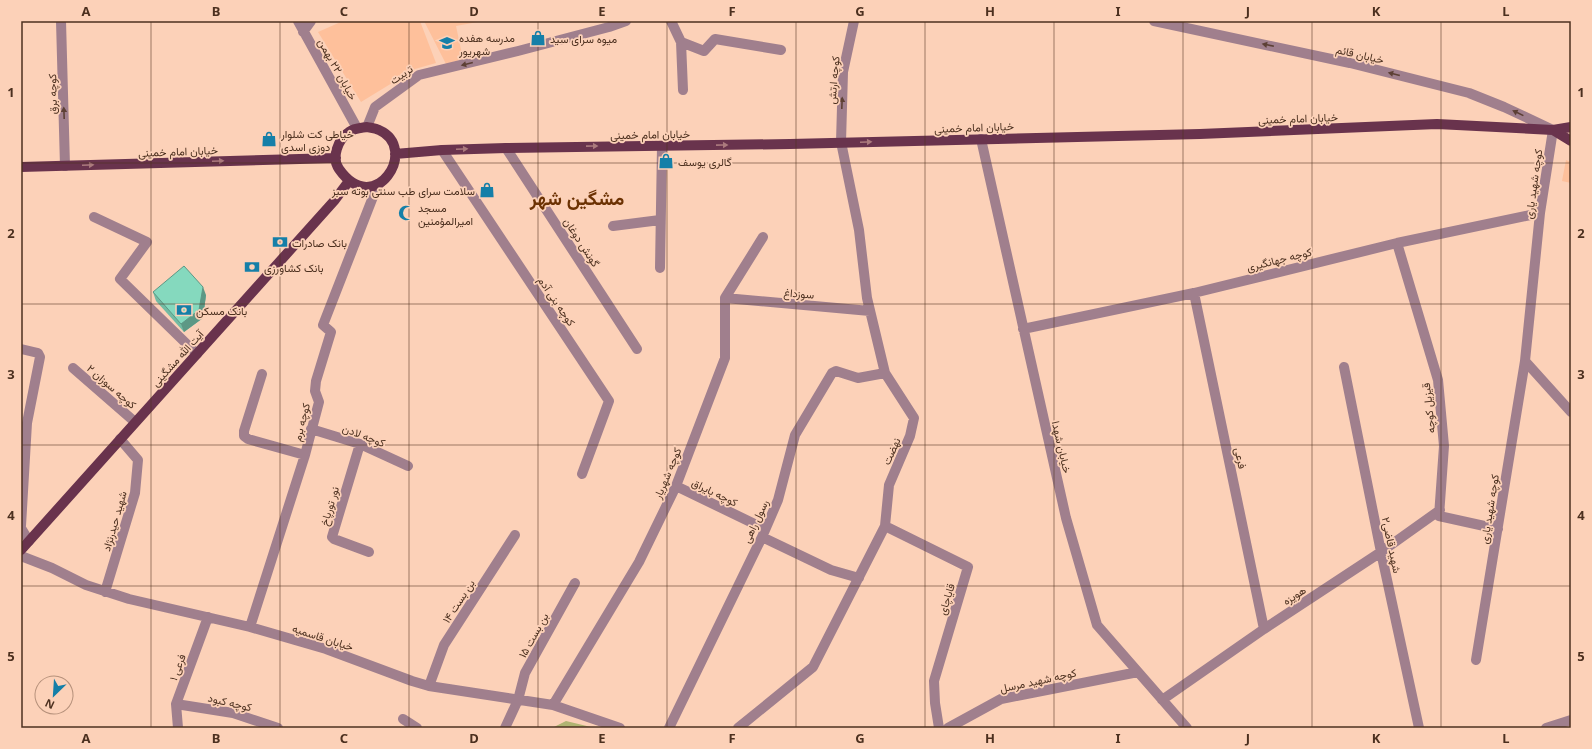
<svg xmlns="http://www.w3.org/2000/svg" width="1592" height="749" font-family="'Noto Sans',Vazirmatn,sans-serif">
<rect width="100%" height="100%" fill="#fcd1b8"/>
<!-- built -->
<path fill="#fec09b" d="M 343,21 L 420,21 L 436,63 L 415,69 L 361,102 L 318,32 Z
M 424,21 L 483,21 L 456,26 L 463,59 L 446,64 Z
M 1566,160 L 1571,162 L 1571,183 L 1562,181 Z"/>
<!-- green -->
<path fill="#b0b472" d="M 566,721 L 595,728 L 552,728 Z"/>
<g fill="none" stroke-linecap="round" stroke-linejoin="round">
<!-- minor -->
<path stroke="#a07f8d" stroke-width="10" d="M 61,21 L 65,166
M 298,21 L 357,128
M 671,21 L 681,42 L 683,90
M 1154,21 L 1350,63 L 1469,93 L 1504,107 L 1553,130 L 1540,213 L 1525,361 L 1571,412
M 303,32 L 311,21
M 681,42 L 704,51 L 715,39 L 781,50
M 367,127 L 375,107 L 419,75 L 518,51 L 609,27 L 626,21
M 981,139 L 1066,518 L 1097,625 L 1187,728
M 506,148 L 637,349
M 442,150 L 609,401 L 582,474
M 94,217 L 147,242 L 120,279 L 197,354
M 613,226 L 660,220
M 1397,243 L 1438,380 L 1444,446 L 1439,516 L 1498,529
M 660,268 L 662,146
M 1194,293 L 1264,629
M 725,298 L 870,311
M 1023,329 L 1194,293 L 1397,243 L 1540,213
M 21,349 L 38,353 L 40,357 L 27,423 L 21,526
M 1344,367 L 1381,552 L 1419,728
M 73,368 L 135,422
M 262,374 L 244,431 L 244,436 L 248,439 L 305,455
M 311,429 L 360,444 L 408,466
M 360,444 L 332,537 L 334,539 L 369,552
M 676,486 L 765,529
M 885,526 L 968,567 L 934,681 L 935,703 L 939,728
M 21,528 L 29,541
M 762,537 L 831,570 L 859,578
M 21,556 L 52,568 L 86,585 L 129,599 L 250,627 L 326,649 L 412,681 L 429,686 L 553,705 L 620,728
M 105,592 L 135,493 L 138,460 L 120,439
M 250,627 L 305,455 L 319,402 L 315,391 L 316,381 L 331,332 L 323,325 L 378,184
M 1476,660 L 1525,361
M 429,686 L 444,645 L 515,535
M 1162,700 L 1264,629 L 1381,552 L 1440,510
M 176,704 L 233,713 L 278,728
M 553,705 L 639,562 L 676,486 L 725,358 L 725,298 L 763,237
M 403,719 L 417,728
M 178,728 L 176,704 L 208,617
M 505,728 L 518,700 L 525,673 L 575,583
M 669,728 L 762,537 L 778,500 L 795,435 L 832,373 L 836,371 L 858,378 L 885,373
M 738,728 L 813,667 L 885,526 L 889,485 L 910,436 L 914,418 L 885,373 L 867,298 L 859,230 L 841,142 L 843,72 L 854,21
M 948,728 L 1001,699 L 1138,672
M 1546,728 L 1571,720"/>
<!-- major -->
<path stroke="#69334d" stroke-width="10" d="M 367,127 C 371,128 375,128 379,130 C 420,148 375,220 339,169 C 331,158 338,139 349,132 C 354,128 361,128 367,127 Z
M 1553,130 L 1571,141
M 395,154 L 442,150 L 506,148 L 790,144 L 1200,134 L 1437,124 L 1553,130 L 1571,127
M 21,167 L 336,158
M 21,550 L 334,201 L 349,181"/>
</g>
<!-- wall -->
<path fill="#72bba3" d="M 153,292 L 206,295 L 203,318 L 184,332 L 156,301 Z"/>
<!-- shaded-wall -->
<path fill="#5d9885" d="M 203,287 L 206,295 L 203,318 L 184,332 L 181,324 Z"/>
<!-- building -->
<path fill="#85d9be" stroke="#5d9885" d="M 184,266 L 203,287 L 199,310 L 181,324 L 153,292 Z"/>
<!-- one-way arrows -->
<defs><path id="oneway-solid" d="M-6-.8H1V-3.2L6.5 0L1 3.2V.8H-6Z"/></defs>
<g fill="#5d4035">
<use href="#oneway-solid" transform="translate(1268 45) rotate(-168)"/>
<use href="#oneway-solid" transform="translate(467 64) rotate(166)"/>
<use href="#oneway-solid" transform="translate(1394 74) rotate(-166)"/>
<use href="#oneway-solid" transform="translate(842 103) rotate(-88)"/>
<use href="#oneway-solid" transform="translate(64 113) rotate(-92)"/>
<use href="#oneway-solid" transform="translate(1518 113) rotate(-154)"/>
</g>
<g fill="#ab7a7d">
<use href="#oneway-solid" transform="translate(866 142) rotate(-2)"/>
<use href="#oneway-solid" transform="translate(722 145) rotate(-1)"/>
<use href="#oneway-solid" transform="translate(592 146) rotate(-1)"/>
<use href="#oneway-solid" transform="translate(462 149) rotate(-2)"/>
<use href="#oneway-solid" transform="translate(218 161) rotate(-2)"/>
<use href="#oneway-solid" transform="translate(88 165) rotate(-2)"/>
</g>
<!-- grid -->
<path fill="none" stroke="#4c301f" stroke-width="1" stroke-opacity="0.55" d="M 151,21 L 151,728M 280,21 L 280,728M 409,21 L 409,728M 538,21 L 538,728M 667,21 L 667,728M 796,21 L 796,728M 925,21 L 925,728M 1054,21 L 1054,728M 1183,21 L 1183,728M 1312,21 L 1312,728M 1441,21 L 1441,728M 21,163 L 1571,163M 21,304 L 1571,304M 21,445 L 1571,445M 21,586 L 1571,586"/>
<!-- icons -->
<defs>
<g id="shop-bare" transform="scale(1.2)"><path d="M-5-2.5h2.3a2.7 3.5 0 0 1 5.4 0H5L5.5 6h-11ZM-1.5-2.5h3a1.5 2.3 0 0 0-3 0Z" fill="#157fa8" stroke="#fcd1b8" stroke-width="2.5" paint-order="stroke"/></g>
<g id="school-bare" transform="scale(1.2)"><path d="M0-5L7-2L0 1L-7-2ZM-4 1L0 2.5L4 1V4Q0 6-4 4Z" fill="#157fa8" stroke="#fcd1b8" stroke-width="2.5" paint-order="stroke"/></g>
<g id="mosque-bare" transform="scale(1.2)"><path d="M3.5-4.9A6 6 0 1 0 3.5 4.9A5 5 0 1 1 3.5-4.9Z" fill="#157fa8" stroke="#fcd1b8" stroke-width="2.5" paint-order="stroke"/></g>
<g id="bank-bare" transform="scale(1.2)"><path d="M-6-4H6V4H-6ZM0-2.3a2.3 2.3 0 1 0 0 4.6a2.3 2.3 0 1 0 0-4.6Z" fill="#157fa8" stroke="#fcd1b8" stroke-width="2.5" paint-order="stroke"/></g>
</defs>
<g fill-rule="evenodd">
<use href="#shop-bare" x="538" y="38"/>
<use href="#school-bare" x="447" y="43"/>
<use href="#shop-bare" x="269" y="139"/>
<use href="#shop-bare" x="666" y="161"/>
<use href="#shop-bare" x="487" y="190"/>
<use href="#mosque-bare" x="406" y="213"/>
<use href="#bank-bare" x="280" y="242"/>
<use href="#bank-bare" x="252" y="267"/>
<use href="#bank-bare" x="184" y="310"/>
</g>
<g text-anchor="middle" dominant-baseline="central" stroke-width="3.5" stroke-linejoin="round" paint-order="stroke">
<!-- poi labels -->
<g font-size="11" fill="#4c301f" stroke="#fcd1b8" text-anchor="start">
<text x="459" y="37">مدرسه هفده<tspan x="459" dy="13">شهریور</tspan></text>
<text x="550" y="38">میوه سرای سید</text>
<text x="281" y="133">خیاطی کت شلوار<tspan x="281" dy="13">دوزی اسدی</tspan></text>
<text x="678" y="161">گالری یوسف</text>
<text x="475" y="190" text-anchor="end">سلامت سرای طب سنتی بوته سبز</text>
<text x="418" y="207">مسجد<tspan x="418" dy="13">امیرالمؤمنین</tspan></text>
<text x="292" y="242">بانک صادرات</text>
<text x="264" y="267">بانک کشاورزی</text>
<text x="196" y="310">بانک مسکن</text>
</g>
<!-- street labels -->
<g font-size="11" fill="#4c301f" stroke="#fcd1b8">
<text transform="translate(1360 54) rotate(13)">خیابان قائم</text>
<text transform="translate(338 69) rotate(61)">خیابان ۲۲ بهمن</text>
<text transform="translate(401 74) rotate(-34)">تربیت</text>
<text transform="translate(833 80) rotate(-85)">کوچه ارتش</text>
<text transform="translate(52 94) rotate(-91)">کوچه برق</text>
<text transform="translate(1298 118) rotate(-2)">خیابان امام خمینی</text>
<text transform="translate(974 127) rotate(-2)">خیابان امام خمینی</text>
<text transform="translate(650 134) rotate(-1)">خیابان امام خمینی</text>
<text transform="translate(178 151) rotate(-2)">خیابان امام خمینی</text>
<text transform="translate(1533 184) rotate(-82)">کوچه شهید یاری</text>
<text transform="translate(582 242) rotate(57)">گونش دوغان</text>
<text transform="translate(1279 259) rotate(-14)">کوچه جهانگیری</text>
<text transform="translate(799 293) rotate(5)">سوزداغ</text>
<text transform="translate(557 301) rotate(56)">کوچه بنی آدم</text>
<text transform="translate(177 358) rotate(-48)">آیت الله مشگینی</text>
<text transform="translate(112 386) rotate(41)">کوچه سوزان ۲</text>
<text transform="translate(1428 408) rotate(-96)">قیزیل کوچه</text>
<text transform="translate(301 422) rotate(-76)">کوچه برم</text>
<text transform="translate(364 435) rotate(21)">کوچه لادن</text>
<text transform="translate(1062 447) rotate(77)">خیابان شهدا</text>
<text transform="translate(891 451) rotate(-66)">نهضت</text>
<text transform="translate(1241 458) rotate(78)">فرعی</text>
<text transform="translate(667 473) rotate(-67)">کوچه شهریار</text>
<text transform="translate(715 492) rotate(26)">کوچه بایراق</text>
<text transform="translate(329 506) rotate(-73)">نور تورپاخ</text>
<text transform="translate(1489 509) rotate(-81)">کوچه شهید یاری</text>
<text transform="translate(114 521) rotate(-74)">شهید حیدرنژاد</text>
<text transform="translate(755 521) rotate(-65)">رسول راهی</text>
<text transform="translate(1392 545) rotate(78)">شهید قاضی۲</text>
<text transform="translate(1294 595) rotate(-33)">هویزه</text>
<text transform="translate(946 599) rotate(-73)">قایاچای</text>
<text transform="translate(458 601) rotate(-57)">بن بست ۱۴</text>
<text transform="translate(533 635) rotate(-61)">بن بست ۱۵</text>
<text transform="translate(323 637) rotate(18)">خیابان قاسمیه</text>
<text transform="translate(177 667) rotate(-70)">فرعی ۱</text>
<text transform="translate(1038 680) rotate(-12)">کوچه شهید مرسل</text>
<text transform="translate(230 702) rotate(13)">کوچه کبود</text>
</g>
<!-- town labels -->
<g font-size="19" font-weight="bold" fill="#6c3203" stroke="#fcd1b8">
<text x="577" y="198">مشگین شهر</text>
</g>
</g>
<!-- border -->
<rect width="1592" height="749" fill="none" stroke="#fcd1b8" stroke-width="44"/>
<!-- north arrow -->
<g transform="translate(54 695) rotate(205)"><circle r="19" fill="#fcd1b8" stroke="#b6917b"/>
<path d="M0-3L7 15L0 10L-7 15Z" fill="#157fa8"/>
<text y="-6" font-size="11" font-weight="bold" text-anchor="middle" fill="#4c301f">N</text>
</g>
<rect x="22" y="22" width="1548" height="705" fill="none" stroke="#4c301f" stroke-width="1.5"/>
<g font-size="13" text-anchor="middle" font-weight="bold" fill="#4c301f">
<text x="86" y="16">A</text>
<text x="216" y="16">B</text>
<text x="344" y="16">C</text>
<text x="474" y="16">D</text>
<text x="602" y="16">E</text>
<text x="732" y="16">F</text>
<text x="860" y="16">G</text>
<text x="990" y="16">H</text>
<text x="1118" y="16">I</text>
<text x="1248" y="16">J</text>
<text x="1376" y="16">K</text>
<text x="1506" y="16">L</text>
<text x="11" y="97">1</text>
<text x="1581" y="97">1</text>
<text x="11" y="238">2</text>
<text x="1581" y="238">2</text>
<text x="11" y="379">3</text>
<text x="1581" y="379">3</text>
<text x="11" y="520">4</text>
<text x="1581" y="520">4</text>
<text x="11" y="661">5</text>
<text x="1581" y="661">5</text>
<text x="86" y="743">A</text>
<text x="216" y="743">B</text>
<text x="344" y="743">C</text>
<text x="474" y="743">D</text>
<text x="602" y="743">E</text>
<text x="732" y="743">F</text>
<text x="860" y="743">G</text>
<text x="990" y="743">H</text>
<text x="1118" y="743">I</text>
<text x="1248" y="743">J</text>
<text x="1376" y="743">K</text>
<text x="1506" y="743">L</text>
</g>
</svg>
